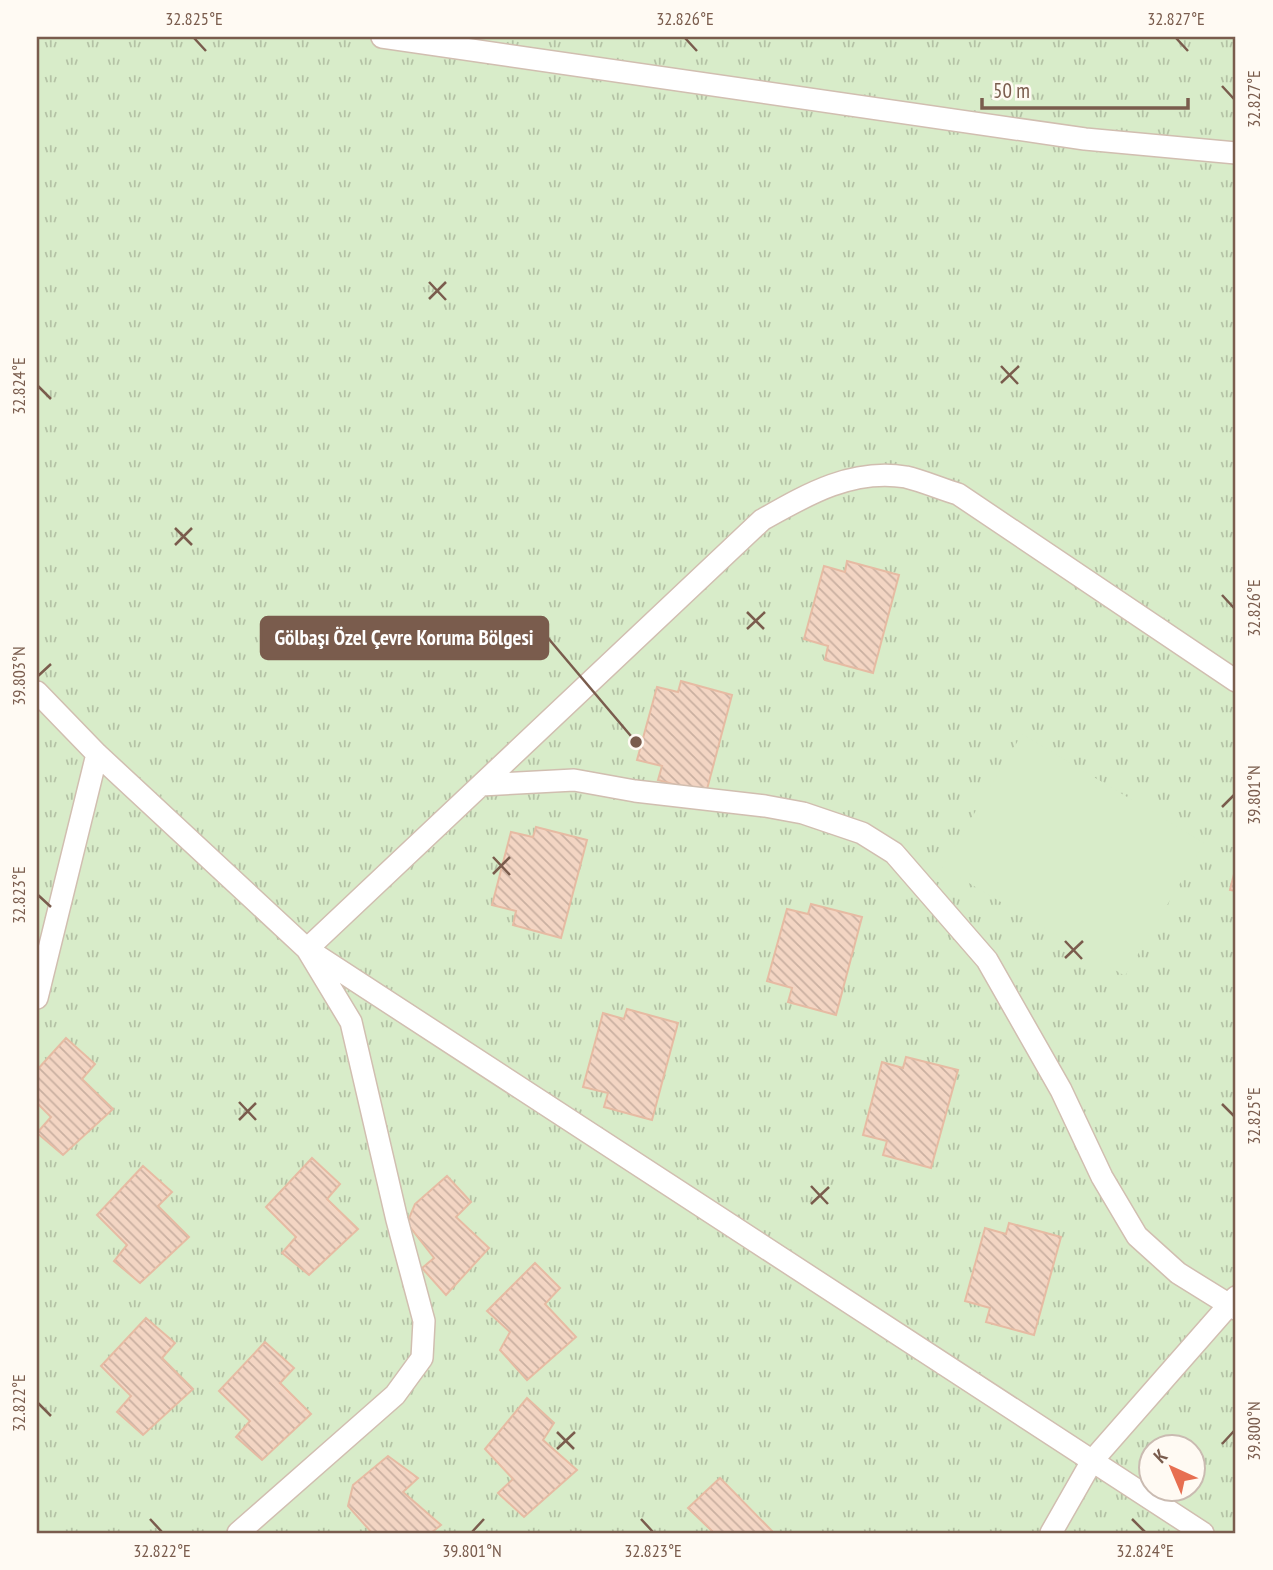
<svg xmlns="http://www.w3.org/2000/svg" width="1273" height="1570" font-family="'PT Sans Narrow',sans-serif">
<defs>
<pattern id="park-tufts" width="24" height="20" patternUnits="userSpaceOnUse" patternTransform="scale(1.75)"><rect width="24" height="20" fill="#d8ecc9"/><path d="M3 7l-1-3M5 7V3M7 7l1-3M15 17l-1-3M17 17v-4M19 17l1-3" fill="none" stroke="#b4c2a5"/></pattern>
<pattern id="building-back-hatch" width="6" height="6" patternUnits="userSpaceOnUse" patternTransform="scale(1.75)"><rect width="6" height="6" fill="#f3d5c3"/><path d="M-1 5l2 2M0 0l6 6M5-1l2 2" fill="none" stroke="#cab0a1"/></pattern>
</defs>
<rect width="100%" height="100%" fill="#fdf6ec"/>
<!-- park -->
<path fill="url(#park-tufts)" fill-rule="evenodd" d="M 37,37 L 1236,37 L 1236,1533 L 37,1533 ZM 1150,1448 L 1192,1448 L 1192,1490 L 1150,1490 Z"/>
<!-- garden -->
<path fill="#d8ecc9" d="M 1022,734 L 1204,843 L 1125,976 L 942,867 Z"/>
<!-- building -->
<path fill="url(#building-back-hatch)" stroke="#e6bba3" stroke-width="2" d="M 847,561 L 899,575 L 873,673 L 825,660 L 828,646 L 804,639 L 824,566 L 845,572 Z
M 681,681 L 732,695 L 706,793 L 658,780 L 662,766 L 637,760 L 657,687 L 678,692 Z
M 536,827 L 587,840 L 561,938 L 513,925 L 516,911 L 492,905 L 511,832 L 533,837 Z
M 1236,866 L 1236,891 L 1230,890 Z
M 811,904 L 862,917 L 836,1015 L 788,1002 L 792,988 L 767,981 L 787,909 L 808,914 Z
M 627,1009 L 678,1023 L 652,1120 L 604,1107 L 608,1093 L 583,1087 L 603,1013 L 624,1019 Z
M 66,1038 L 95,1064 L 82,1079 L 113,1109 L 63,1155 L 37,1133 L 51,1117 L 37,1103 L 37,1070 Z
M 906,1057 L 958,1070 L 931,1168 L 883,1155 L 887,1141 L 863,1135 L 882,1062 L 903,1068 Z
M 312,1158 L 340,1184 L 327,1199 L 358,1229 L 309,1275 L 282,1253 L 296,1237 L 266,1207 Z
M 143,1166 L 172,1192 L 158,1206 L 189,1237 L 140,1283 L 114,1261 L 127,1245 L 97,1215 Z
M 447,1176 L 471,1202 L 456,1217 L 489,1248 L 446,1295 L 422,1268 L 434,1258 L 407,1223 L 415,1204 Z
M 1009,1223 L 1061,1237 L 1034,1335 L 986,1322 L 990,1308 L 965,1301 L 985,1228 L 1006,1234 Z
M 535,1263 L 560,1288 L 545,1304 L 576,1337 L 527,1380 L 500,1350 L 510,1332 L 487,1311 Z
M 146,1318 L 175,1343 L 162,1358 L 193,1389 L 143,1435 L 117,1412 L 131,1396 L 101,1366 Z
M 265,1342 L 294,1368 L 280,1383 L 311,1414 L 262,1460 L 236,1437 L 250,1421 L 219,1391 Z
M 527,1398 L 554,1423 L 543,1440 L 577,1470 L 524,1517 L 498,1493 L 513,1479 L 485,1449 Z
M 388,1456 L 418,1478 L 403,1492 L 441,1525 L 431,1533 L 372,1533 L 348,1506 L 353,1485 Z
M 720,1478 L 774,1533 L 714,1533 L 688,1508 Z"/>
<g fill="none" stroke-linecap="round" stroke-linejoin="round">
<!-- street casing -->
<g stroke="#d1beb0" stroke-width="24">
<path id="street" d="M 382,37 L 1085,139 L 1236,153
M 37,692 L 97,754 L 307,949 L 1203,1533
M 481,785 L 574,780 L 635,791 L 765,806 L 803,813 L 862,833 L 894,853 L 987,960 L 1061,1090 L 1102,1177 L 1137,1236 L 1178,1273 L 1236,1309
M 37,998 L 97,754
M 238,1533 L 395,1395 L 422,1358 L 424,1321 L 397,1220 L 351,1022 L 307,949 L 762,520 C 806,495 852,468 906,477 C 923,481 941,489 958,494 L 1236,681
M 1051,1533 L 1092,1461 L 1236,1297"/>
</g>
<!-- street -->
<use href="#street" stroke="#fff" stroke-width="21"/>
</g>
<!-- ticks -->
<path fill="none" stroke="#7a5c4d" stroke-width="2.5" d="M 194,38 L 206,51M 685,38 L 697,51M 1176,38 L 1188,51M 1222,86 L 1234,99M 429,282 L 446,300M 429,299 L 446,282M 1001,366 L 1018,384M 1001,383 L 1019,366M 38,386 L 51,399M 175,528 L 192,545M 175,545 L 192,528M 1222,595 L 1234,608M 747,612 L 764,629M 747,629 L 765,612M 38,676 L 51,664M 1222,807 L 1234,795M 493,857 L 510,875M 493,874 L 510,857M 38,895 L 51,907M 1065,941 L 1082,959M 1065,958 L 1083,941M 239,1102 L 256,1120M 1222,1104 L 1234,1116M 239,1120 L 256,1103M 811,1186 L 828,1204M 811,1204 L 829,1187M 38,1403 L 51,1416M 557,1432 L 574,1449M 1222,1444 L 1234,1431M 557,1449 L 575,1432M 150,1519 L 162,1532M 641,1519 L 653,1532M 1132,1519 L 1145,1532M 472,1532 L 484,1519"/>
<!-- callouts -->
<path fill="none" stroke="#7a5c4d" stroke-width="2.5" d="M636 742L548 638"/>
<circle fill="#7a5c4d" stroke="#fffaf3" stroke-width="2.5" cx="636" cy="742" r="7"/>
<rect fill="#7a5c4d" stroke="#7a5c4d" stroke-width="2.5" x="261" y="617" width="287" height="42" rx="7"/>
<g font-size="21" text-anchor="middle" font-weight="bold" fill="#fff">
<text x="404" y="645">Gölbaşı Özel Çevre Koruma Bölgesi</text>
</g>
<!-- border -->
<rect width="1273" height="1570" fill="none" stroke="#fffaf3" stroke-width="77"/>
<!-- north arrow -->
<g transform="translate(1172 1468) rotate(316)"><circle r="33" fill="#fffaf3" stroke="#cabbb1" stroke-width="2"/>
<path d="M0-5L12 26L0 18L-12 26Z" fill="#e76f51"/>
<text y="-10" font-size="19" font-weight="bold" text-anchor="middle" fill="#7a5c4d">K</text>
</g>
<!-- scale -->
<path d="M982 98v10h206v-10" fill="none" stroke="#7a5c4d" stroke-width="3.5"/>
<text x="993" y="98" font-size="21" fill="#7a5c4d" stroke="#fffaf3" stroke-width="5" paint-order="stroke">50 m</text>
<rect x="38" y="38" width="1196" height="1494" fill="none" stroke="#7a5c4d" stroke-width="2.5"/>
<g font-size="18" text-anchor="middle" fill="#7a5c4d">
<text x="194" y="25">32.825°E</text>
<text x="685" y="25">32.826°E</text>
<text x="1176" y="25">32.827°E</text>
<text transform="translate(1254 99) rotate(-90)" y="6">32.827°E</text>
<text transform="translate(19 386) rotate(-90)" y="6">32.824°E</text>
<text transform="translate(1254 608) rotate(-90)" y="6">32.826°E</text>
<text transform="translate(19 676) rotate(-90)" y="6">39.803°N</text>
<text transform="translate(1254 795) rotate(-90)" y="6">39.801°N</text>
<text transform="translate(19 895) rotate(-90)" y="6">32.823°E</text>
<text transform="translate(1254 1116) rotate(-90)" y="6">32.825°E</text>
<text transform="translate(19 1403) rotate(-90)" y="6">32.822°E</text>
<text transform="translate(1254 1431) rotate(-90)" y="6">39.800°N</text>
<text x="162" y="1557">32.822°E</text>
<text x="472" y="1557">39.801°N</text>
<text x="653" y="1557">32.823°E</text>
<text x="1145" y="1557">32.824°E</text>
</g>
</svg>
